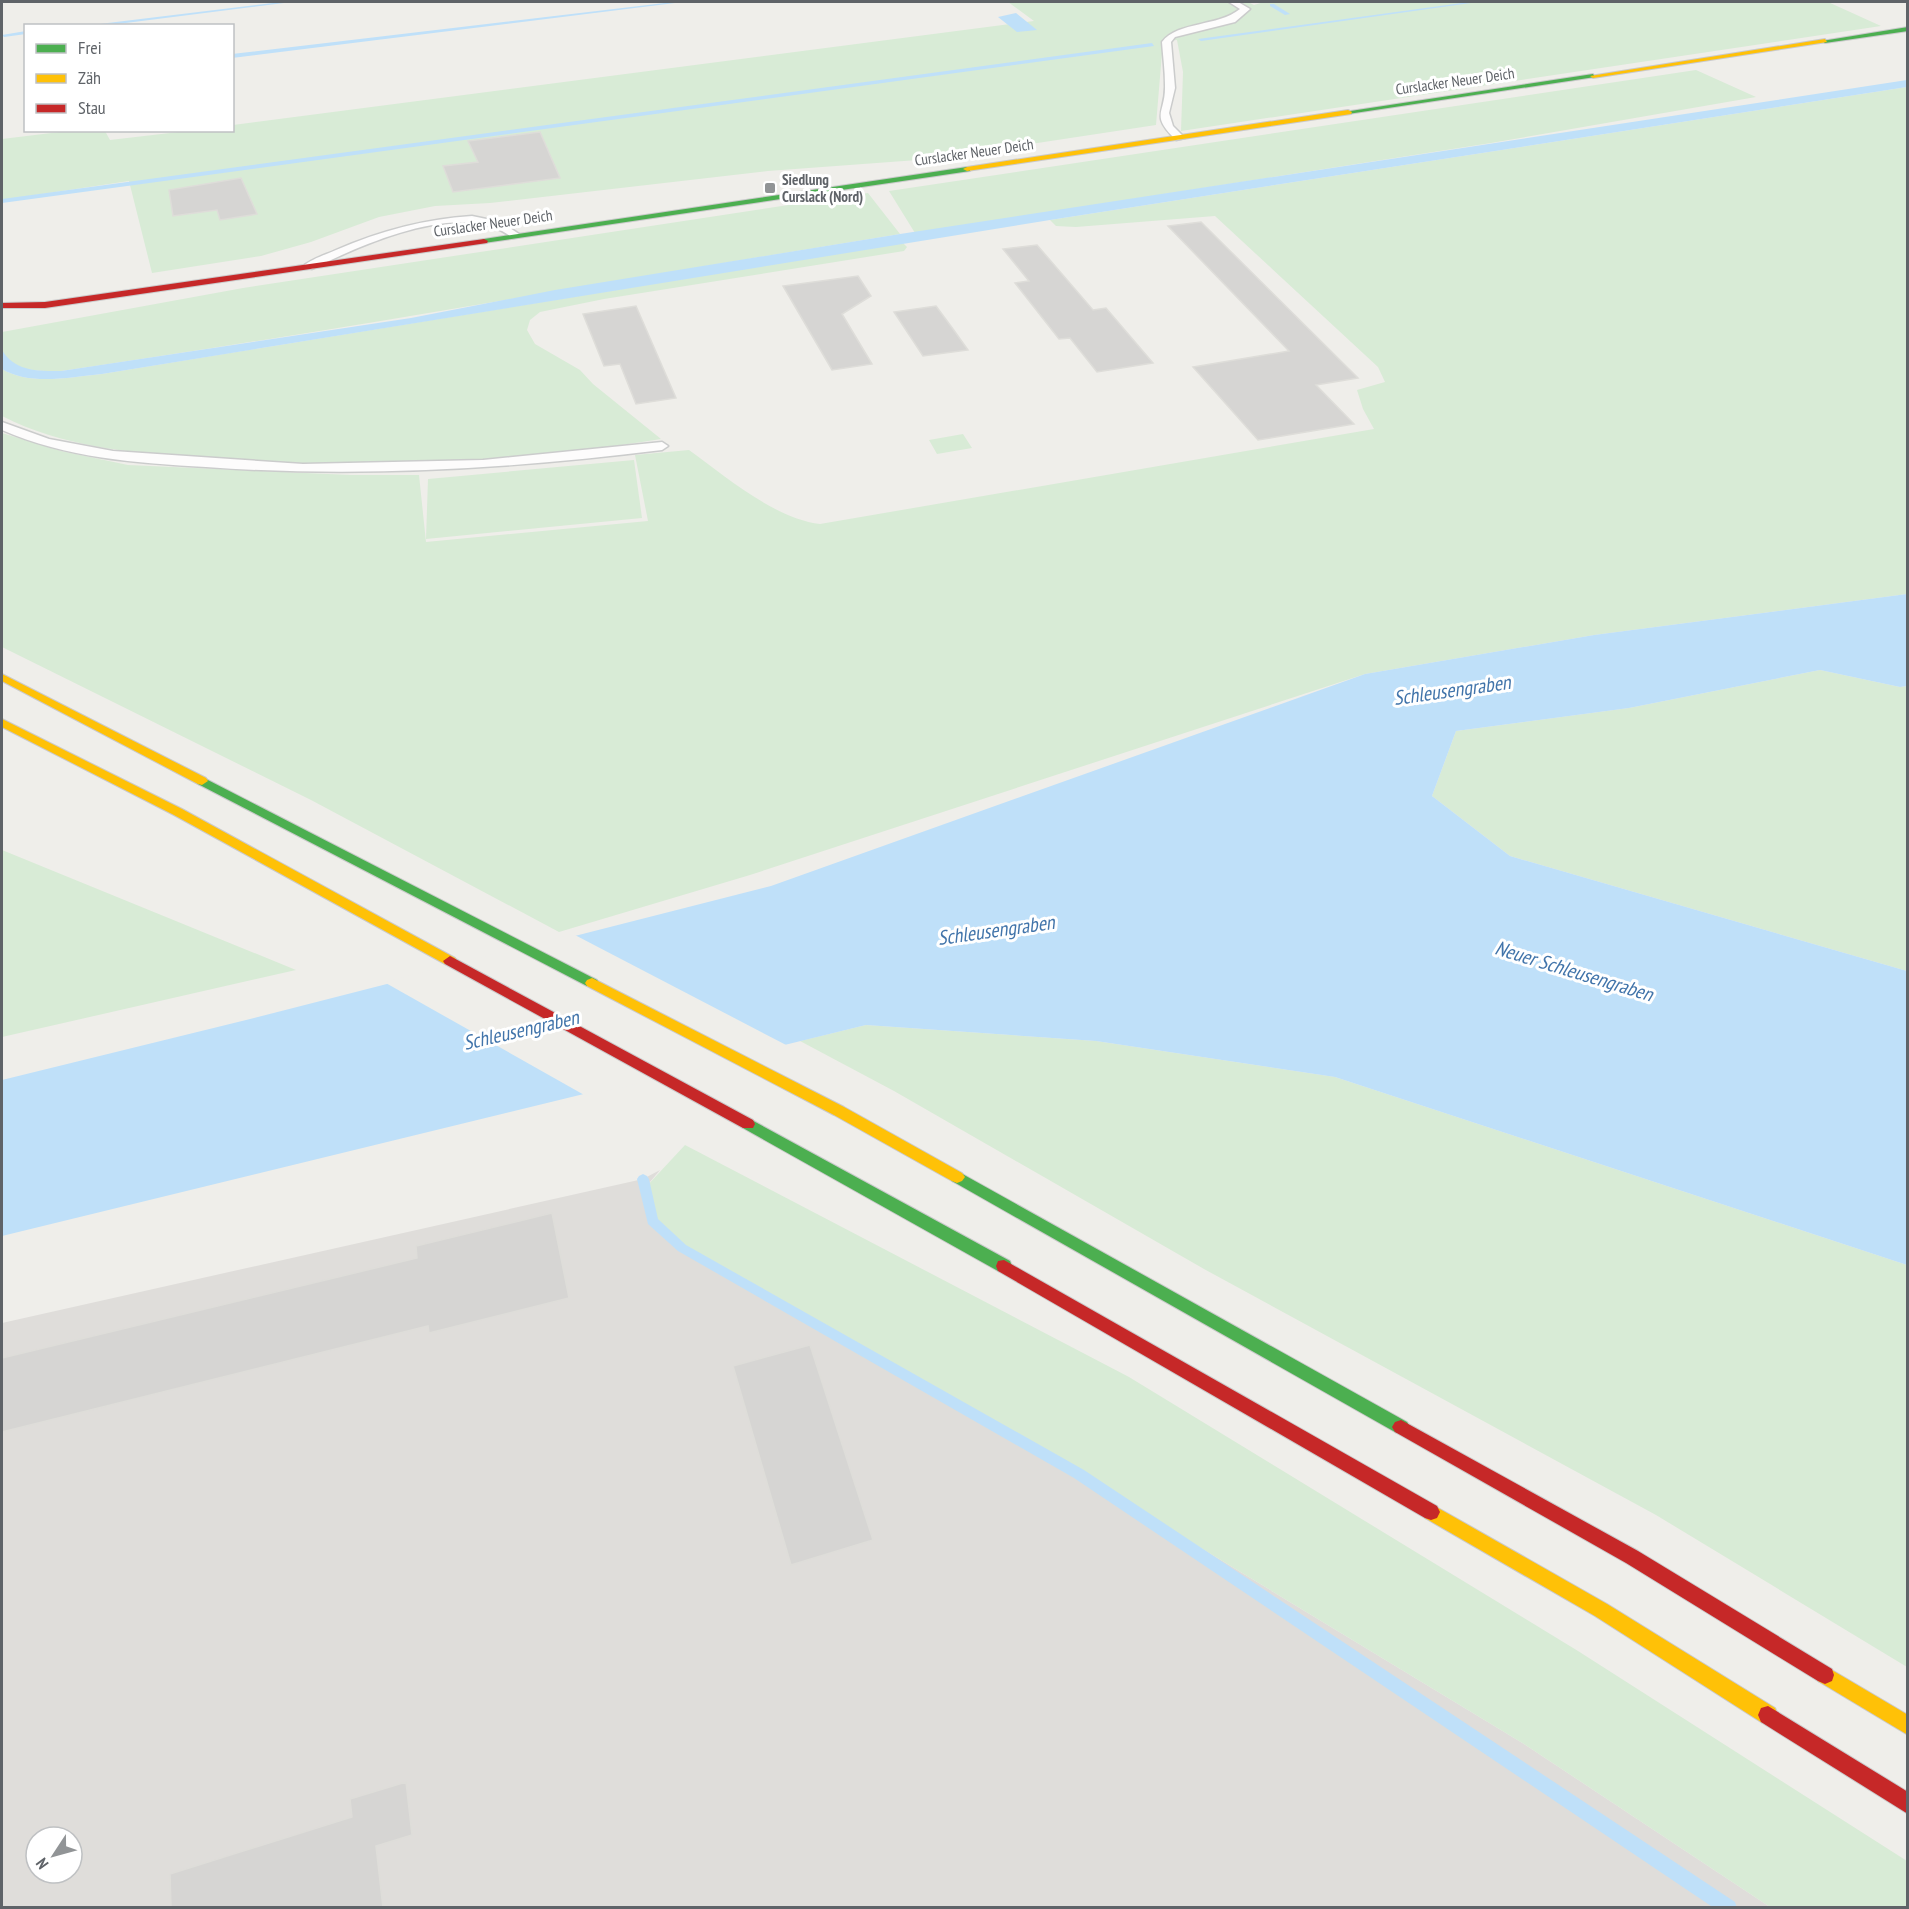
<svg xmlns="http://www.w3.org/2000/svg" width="1909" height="1909" font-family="'PT Sans Narrow',sans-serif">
<rect width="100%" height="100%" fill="#efeeea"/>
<!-- industrial -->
<path fill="#dfddda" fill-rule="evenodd" d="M 660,1170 L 645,1188 L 652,1221 L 682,1248 L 1079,1474 L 1524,1744 L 1770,1907 L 2,1907 L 2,1323 L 643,1179 ZM 36,1837 L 72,1837 L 72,1873 L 36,1873 Z"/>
<!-- green -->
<path fill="#d8ebd6" d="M 1008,2 L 1248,2 L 1254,5 L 1264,2 L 1828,2 L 1881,26 L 1181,131 L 1183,72 L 1177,40 L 1163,41 L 1156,125 L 931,159 L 768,171 L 490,203 L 435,206 L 379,217 L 311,242 L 261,256 L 152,273 L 129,181 L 2,200 L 2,139 L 76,130 L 105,131 L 110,140 L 187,131 L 232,130 L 233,125 L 1034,21 Z
M 1696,70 L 1756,97 L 1491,143 L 915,233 L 889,191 Z
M 1907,87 L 1907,594 L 1594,635 L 1365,674 L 750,875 L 559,932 L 311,800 L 2,647 L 2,433 L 61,451 L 128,465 L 351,475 L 419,475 L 426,542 L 648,521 L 635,455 L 689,450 C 725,476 775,519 820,524 L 1374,429 L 1363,409 L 1357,390 L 1385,382 L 1378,367 L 1215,216 L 1076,227 L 1056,226 L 1050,220 Z
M 868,193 L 900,234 C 621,279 342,330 61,371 C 43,371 9,373 2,351 C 0,345 2,337 2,332 L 243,288 Z
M 903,243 L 907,247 L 904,251 L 604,299 L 540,312 L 530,320 L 527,330 L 535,344 L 580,370 L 593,384 L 661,439 C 601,448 541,458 481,462 C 386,468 290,465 195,458 C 129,452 62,447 2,416 L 2,369 C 30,386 70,377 102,374 Z
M 963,434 L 972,448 L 937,454 L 929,440 Z
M 634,460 L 642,518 L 426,539 L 428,479 Z
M 1820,670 L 1900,687 L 1907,686 L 1907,971 L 1510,856 L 1432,796 L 1456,731 L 1629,708 Z
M 2,850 L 296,970 L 2,1037 Z
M 866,1025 L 1096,1041 L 1335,1077 L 1907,1265 L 1907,1667 L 1656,1515 L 1204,1269 L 894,1091 L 800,1041 Z
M 685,1145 L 1129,1377 L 1578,1651 L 1907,1861 L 1907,1907 L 1770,1907 L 1524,1744 L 1079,1474 L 682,1248 L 652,1221 L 645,1188 Z"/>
<!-- water -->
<path fill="#bfe0f9" d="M 1016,13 L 1037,30 L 1017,32 L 998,17 Z
M 1907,80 L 1907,87 L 1050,220 L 102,374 C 70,377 30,386 2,369 L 2,350 C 15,372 39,371 61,371 L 411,318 L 555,290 L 900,234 Z
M 1907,594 L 1907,686 L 1900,687 L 1820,670 L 1629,708 L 1456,731 L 1432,796 L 1510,856 L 1907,971 L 1907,1265 L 1335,1077 L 1096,1041 L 866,1025 L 2,1236 L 2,1080 L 242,1021 L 771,886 L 1365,674 L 1594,635 Z"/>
<!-- pier -->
<path fill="#efeeea" d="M 573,934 L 790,1047 L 586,1096 L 384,982 Z"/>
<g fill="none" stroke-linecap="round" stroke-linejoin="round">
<!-- stream -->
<path fill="#bfe0f9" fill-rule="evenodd" d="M 281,2 L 292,2 L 102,26 L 83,26 Z
M 673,2 L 683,2 L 232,58 L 232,54 Z
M 1469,2 L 1478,2 L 1201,41 L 1198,39 Z
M 1270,4 L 1274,4 L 1290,14 L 1285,15 L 1270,6 Z
M 26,31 L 26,34 L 4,37 L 2,35 Z
M 1152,43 L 1154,46 L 2,203 L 2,199 Z
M 643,1174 L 647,1176 L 649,1179 L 658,1219 L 686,1245 L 1084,1470 L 1735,1902 L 1737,1908 L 1714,1908 L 1074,1478 L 678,1251 L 648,1224 L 637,1179 L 639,1176 Z"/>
</g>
<!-- building -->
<path fill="#d6d5d3" stroke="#deddd9" stroke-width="1.5" d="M 540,132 L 560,178 L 453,192 L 443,166 L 478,162 L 468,141 Z
M 241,178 L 257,214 L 220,220 L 217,210 L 173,216 L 169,190 Z
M 1201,222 L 1358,378 L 1316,385 L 1354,424 L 1258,440 L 1193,367 L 1289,351 L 1168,226 Z
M 1037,245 L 1093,310 L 1106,308 L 1153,363 L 1097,372 L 1070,338 L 1059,339 L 1015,283 L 1029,281 L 1003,249 Z
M 858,276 L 871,296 L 842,314 L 872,364 L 832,370 L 783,286 Z
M 636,306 L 676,398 L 636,404 L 620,364 L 604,366 L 583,314 Z
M 936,306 L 953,329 L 968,350 L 923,356 L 894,312 Z
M 552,1213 L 569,1298 L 429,1333 L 428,1326 L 2,1432 L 2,1358 L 417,1258 L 416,1246 Z
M 810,1345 L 873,1540 L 791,1565 L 733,1366 Z
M 406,1782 L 412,1835 L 376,1846 L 383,1908 L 171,1908 L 170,1874 L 352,1817 L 350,1799 Z"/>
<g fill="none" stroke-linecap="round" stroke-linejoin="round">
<!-- lane casing -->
<g stroke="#cbcccc" stroke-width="3">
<path id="lane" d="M 1229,2 L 1238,2 L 1250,9 L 1235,22 L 1175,37 L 1171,42 L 1175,88 L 1169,113 L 1173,126 L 1185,138 L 1176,140 C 1149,114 1166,114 1165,85 C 1165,71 1163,56 1162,42 C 1178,21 1218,27 1240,9 Z
M 472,216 L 501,222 L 522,236 L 513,238 C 507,234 500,229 493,227 C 441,209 359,246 312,269 L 302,267 C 311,259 325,255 336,250 C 380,231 424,219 472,216 Z
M 2,422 L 49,439 L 113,451 L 303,464 L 483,460 L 662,442 L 668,446 L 662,450 C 510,469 358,478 206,467 C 136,463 66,458 2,430 Z"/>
</g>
<!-- fast casing -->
<g stroke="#cacacb" stroke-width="2">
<path id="fast" d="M 1908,27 L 1908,31 L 1825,43 L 1822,41 Z
M 1593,74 L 1595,77 L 1348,114 L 1344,112 Z
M 967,167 L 970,167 L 970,171 L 484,243 L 480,241 L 484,239 Z
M 202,777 L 597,980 L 599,983 L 597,986 L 587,986 L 198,784 L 196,781 Z
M 748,1118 L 1010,1261 L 1012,1266 L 1010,1271 L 1004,1272 L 998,1271 L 743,1128 L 741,1124 L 743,1120 Z
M 957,1171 L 1407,1422 L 1410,1427 L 1407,1432 L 1401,1434 L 1395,1432 L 952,1181 L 949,1177 L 952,1173 Z"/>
</g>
<!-- slow casing -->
<g stroke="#cacacb" stroke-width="2">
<path id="slow" d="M 1825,39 L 1827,42 L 1593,78 L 1590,76 Z
M 1348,110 L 1352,112 L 1351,114 L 967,171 L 963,169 L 967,167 Z
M 2,674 L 206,778 L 208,781 L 202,785 L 198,784 L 2,681 Z
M 2,719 L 182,809 L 455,958 L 457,961 L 455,964 L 445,964 L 174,815 L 2,727 Z
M 592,978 L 844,1107 L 962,1173 L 965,1177 L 962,1181 L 957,1183 L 952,1181 L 834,1115 L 587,986 L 585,983 L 587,980 Z
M 1431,1504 L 1607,1604 L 1775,1708 L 1778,1715 L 1775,1722 L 1768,1724 L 1761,1722 L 1595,1616 L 1425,1518 L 1422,1512 L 1425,1506 Z
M 1825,1666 L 1908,1715 L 1908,1735 L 1818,1681 L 1816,1675 L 1818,1669 Z"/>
</g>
<!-- jam casing -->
<g stroke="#cacacb" stroke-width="2">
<path id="jam" d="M 484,239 L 488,241 L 487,243 L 45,308 L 2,308 L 2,303 L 45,302 Z
M 450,956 L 753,1120 L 755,1124 L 753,1128 L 743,1128 L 445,964 L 443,961 Z
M 1004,1260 L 1437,1506 L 1440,1512 L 1437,1518 L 1431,1520 L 1425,1518 L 998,1271 L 996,1266 L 998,1261 Z
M 1401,1420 L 1638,1551 L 1832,1669 L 1834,1675 L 1832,1681 L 1825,1684 L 1818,1681 L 1626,1563 L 1395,1432 L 1392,1427 L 1395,1422 Z
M 1768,1706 L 1908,1792 L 1908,1814 L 1761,1722 L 1758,1715 L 1761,1708 Z"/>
</g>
<!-- lane -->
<use href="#lane" fill="#fdfcfc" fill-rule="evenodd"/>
<!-- fast -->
<use href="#fast" fill="#4caf50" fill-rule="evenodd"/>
<!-- slow -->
<use href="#slow" fill="#ffc107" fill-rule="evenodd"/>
<!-- jam -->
<use href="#jam" fill="#c62828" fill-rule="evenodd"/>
</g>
<!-- markers -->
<rect fill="#919496" stroke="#fff" stroke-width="2" x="764" y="182" width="12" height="12" rx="3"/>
<g text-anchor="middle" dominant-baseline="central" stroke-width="6" stroke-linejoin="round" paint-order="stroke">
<!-- far-street labels -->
<g font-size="15" fill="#5f6368" stroke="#fff">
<text transform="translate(1455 81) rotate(-8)">Curslacker Neuer Deich</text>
<text transform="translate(974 152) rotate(-8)">Curslacker Neuer Deich</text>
<text transform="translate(493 223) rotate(-8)">Curslacker Neuer Deich</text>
</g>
<!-- far-poi labels -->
<g font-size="15" font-weight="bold" fill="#5f6368" stroke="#fff" text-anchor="start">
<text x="782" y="179">Siedlung<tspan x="782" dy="17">Curslack (Nord)</tspan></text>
</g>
<!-- water labels -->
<g font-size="20" font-style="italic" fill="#4174aa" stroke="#fff">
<text transform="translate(1452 690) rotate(-8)">Schleusengraben</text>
<text transform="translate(996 930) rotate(-8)">Schleusengraben</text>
<text transform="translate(1574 971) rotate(17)">Neuer Schleusengraben</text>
<text transform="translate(521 1030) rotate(-13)">Schleusengraben</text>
</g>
</g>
<!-- border -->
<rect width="1909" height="1909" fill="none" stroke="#5f6368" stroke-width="6"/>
<!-- legend -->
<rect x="24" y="24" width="210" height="108" fill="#ffffff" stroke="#bfc1c3" stroke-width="1.5"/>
<rect x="36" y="44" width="30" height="9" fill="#4caf50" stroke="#bfc1c3" stroke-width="1.5"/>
<text x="78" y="54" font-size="18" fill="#5f6368">Frei</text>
<rect x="36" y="74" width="30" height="9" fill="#ffc107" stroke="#bfc1c3" stroke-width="1.5"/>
<text x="78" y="84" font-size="18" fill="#5f6368">Zäh</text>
<rect x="36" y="104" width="30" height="9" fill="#c62828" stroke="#bfc1c3" stroke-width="1.5"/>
<text x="78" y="114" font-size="18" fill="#5f6368">Stau</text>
<!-- north arrow -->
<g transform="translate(54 1855) rotate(234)"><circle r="28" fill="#ffffff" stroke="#bfc1c3" stroke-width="1.5"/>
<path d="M0-4.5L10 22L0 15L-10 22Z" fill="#919496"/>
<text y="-9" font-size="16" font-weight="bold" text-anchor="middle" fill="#5f6368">N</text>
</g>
</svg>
